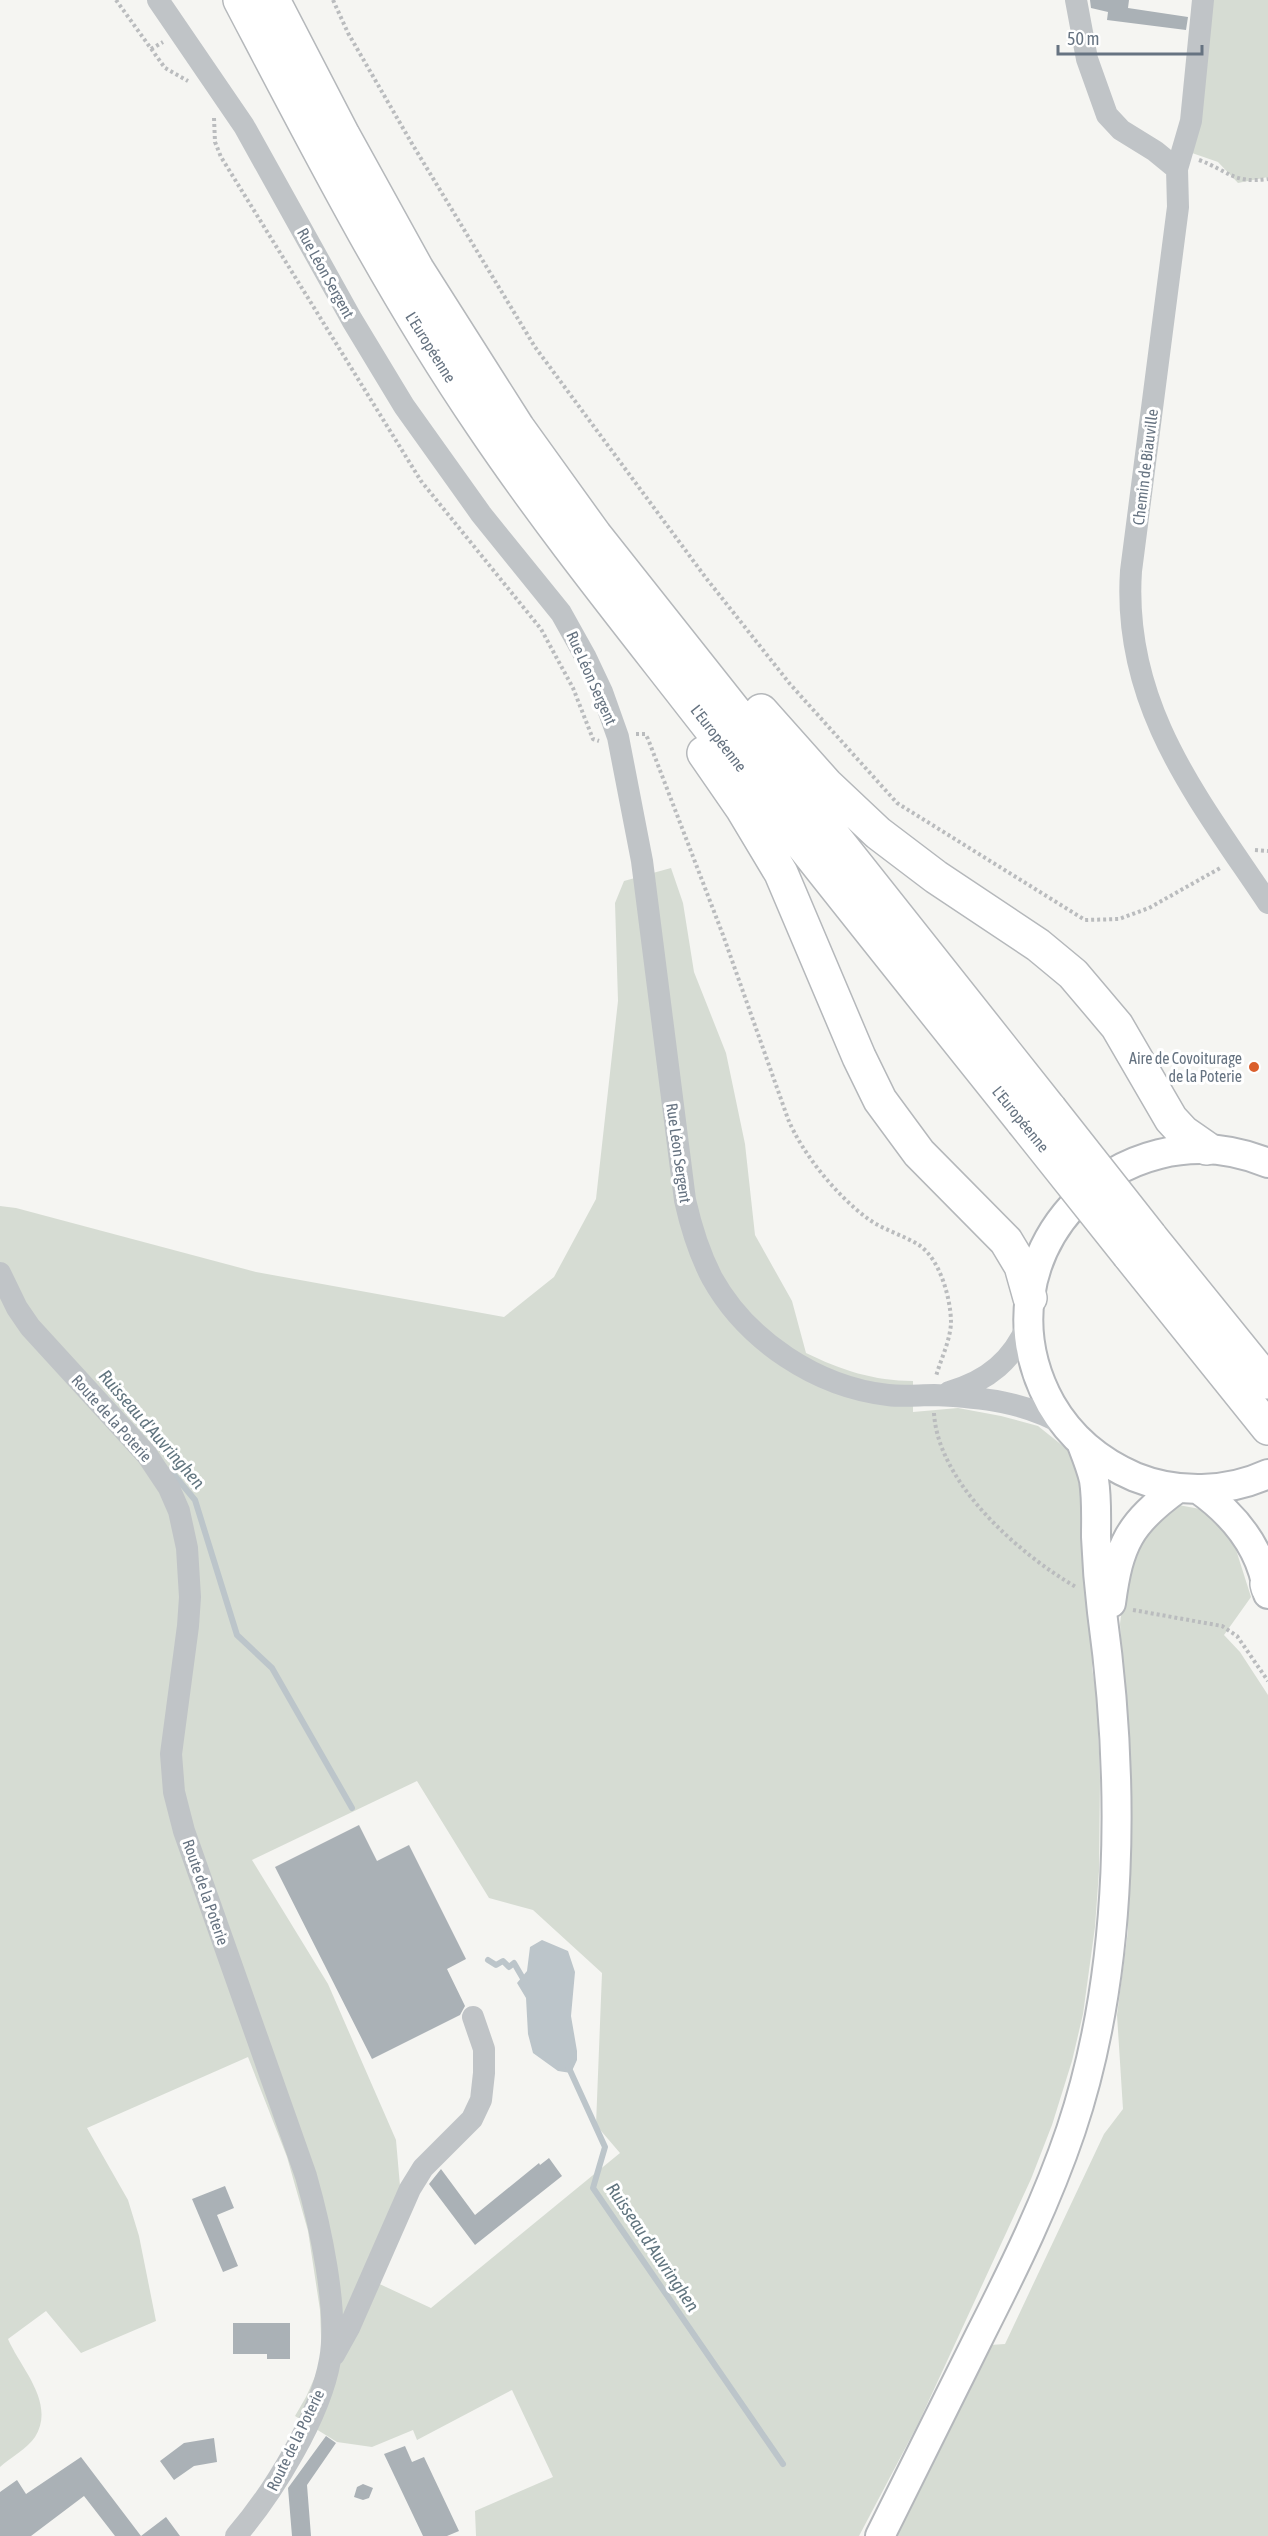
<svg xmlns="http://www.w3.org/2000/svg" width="1268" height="2536" font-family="'Asap Condensed',sans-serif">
<rect width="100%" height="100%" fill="#f5f5f2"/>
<!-- green -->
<path fill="#d6dcd3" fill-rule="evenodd" d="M 1208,0 L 1268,0 L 1268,177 L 1238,183 L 1218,162 L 1192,153 Z
M 671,868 L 683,903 L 694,972 L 726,1053 L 745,1144 L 755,1235 L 792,1301 L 806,1353 C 841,1370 874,1381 913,1381 L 913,1412 L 958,1408 L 1001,1416 L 1038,1426 L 1068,1450 L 1080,1479 L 1094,1651 L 1092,1668 L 1097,1698 L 1100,1780 L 1099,1871 L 1095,1927 L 1083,2014 L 1072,2061 L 1052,2125 L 1031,2179 L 918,2424 L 859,2536 L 476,2536 L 475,2511 L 553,2477 L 512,2390 L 417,2440 L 413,2430 L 372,2447 L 337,2442 L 295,2416 L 306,2397 L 322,2361 L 320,2310 L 308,2231 L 287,2157 L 248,2057 L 87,2128 L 128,2200 L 139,2236 L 156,2321 L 81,2353 L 46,2311 L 8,2339 C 21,2369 56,2403 35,2437 C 28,2448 10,2458 0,2467 L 0,1206 L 16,1208 L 256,1272 L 504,1317 L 554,1277 L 596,1199 L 618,1001 L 615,903 L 624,881 ZM 417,1781 L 489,1898 L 533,1910 L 602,1973 L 596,2125 L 620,2153 L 431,2308 L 371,2280 L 402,2209 L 396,2140 L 328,1984 L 252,1860 Z
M 1173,1504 L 1200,1509 L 1232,1537 L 1251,1597 L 1224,1635 L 1240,1652 L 1268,1695 L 1268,2536 L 893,2536 L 990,2345 L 1005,2344 L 1104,2134 L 1123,2109 L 1117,2015 L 1128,1931 L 1128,1745 L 1120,1624 L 1126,1574 L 1143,1532 Z"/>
<!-- water -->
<path fill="#bcc5ca" d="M 542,1940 L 568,1951 L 575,1972 L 571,2016 L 577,2051 L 577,2060 L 571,2073 L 558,2071 L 533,2053 L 528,2034 L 526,1998 L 517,1983 L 527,1971 L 530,1947 Z"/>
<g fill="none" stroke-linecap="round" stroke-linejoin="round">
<!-- stream -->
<path stroke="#bcc5ca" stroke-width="6" d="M 170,1470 L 195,1500 L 237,1635 L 272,1668 L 352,1808
M 488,1960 L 496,1965 L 503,1961 L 509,1967 L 514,1963 L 525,1982
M 568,2066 L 605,2147 L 593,2188 L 783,2464"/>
</g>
<!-- building -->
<path fill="#aab1b6" d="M 1090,0 L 1129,0 L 1128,8 L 1188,17 L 1186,30 L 1107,20 L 1108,12 L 1091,8 Z
M 359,1825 L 377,1861 L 409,1845 L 466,1959 L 447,1969 L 465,2006 L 460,2015 L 372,2059 L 275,1867 Z
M 549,2158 L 562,2176 L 475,2245 L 429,2184 L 441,2169 L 475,2215 L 539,2163 L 540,2165 Z
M 225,2186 L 234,2208 L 217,2215 L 238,2266 L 223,2272 L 192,2199 Z
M 233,2323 L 290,2323 L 290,2359 L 267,2359 L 267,2354 L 233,2354 Z
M 326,2436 L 336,2443 L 307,2485 L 311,2536 L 292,2536 L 288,2488 Z
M 214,2438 L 217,2462 L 194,2466 L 174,2480 L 160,2461 L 184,2443 Z
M 405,2446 L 412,2462 L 424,2457 L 459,2531 L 447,2536 L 423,2536 L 384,2454 Z
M 81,2457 L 141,2536 L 166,2517 L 180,2536 L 115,2536 L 84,2496 L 31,2536 L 0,2536 L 0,2492 L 17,2480 L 26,2494 Z
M 363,2484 L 373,2488 L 369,2498 L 363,2500 L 354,2497 L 357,2487 Z"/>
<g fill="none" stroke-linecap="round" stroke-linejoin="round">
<!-- major casing -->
<g stroke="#b4b7bb" stroke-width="32">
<path id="major" d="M 1268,1163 C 1117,1101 971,1259 1051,1404 C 1070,1437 1100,1462 1135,1477 C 1177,1494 1227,1493 1268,1474
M 1198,1489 C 1235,1515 1262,1548 1268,1594
M 1111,1603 C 1119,1544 1129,1523 1178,1488
M 880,2536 C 914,2469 947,2402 980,2335 C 1014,2268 1047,2201 1071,2130 C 1125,1969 1125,1779 1102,1612 C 1099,1587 1097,1562 1096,1537 C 1096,1518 1097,1499 1094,1480 C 1091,1467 1086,1455 1081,1442"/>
</g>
<!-- highway casing -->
<g stroke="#b5b8bb" stroke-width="36">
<path id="highway" d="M 240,0 C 316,145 390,290 482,425 C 546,520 618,610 689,701 C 799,842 911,982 1023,1122
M 273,0 L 343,135 L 417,269 L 518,428 L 595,535 L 1050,1109
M 761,711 L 826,784 L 878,833 L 936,877 L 1038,945 L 1073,974 L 1117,1026 L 1171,1119 L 1183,1132 L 1206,1148
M 704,753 L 742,808 L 781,873 L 859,1057 L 880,1100 L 919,1153 L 1006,1241 L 1021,1266 L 1030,1298
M 1150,1236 L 1268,1382
M 1129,1255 L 1268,1428
M 1267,1584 L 1268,1588"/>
</g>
<!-- path -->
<path stroke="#babcbe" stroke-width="4" stroke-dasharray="3 3" stroke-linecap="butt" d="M 116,0 L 165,68 L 188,81
M 333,0 L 348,33 L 411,142 L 535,347 L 706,578 L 790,684 L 897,803 L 1085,920 L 1119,919 L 1149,908 L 1222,867
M 151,49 L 163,42
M 214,118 L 215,142 L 221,157 L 421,481 L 541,629 L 573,688 L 591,734 L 593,739 L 599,741
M 1199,160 C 1229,171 1233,184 1268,179
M 636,734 L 645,734 L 648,739 L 723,935 L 788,1119 C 802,1153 836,1195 867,1218 C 883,1230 903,1235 919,1245 C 940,1259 951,1299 951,1323 C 950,1341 941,1359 936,1376
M 1255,850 L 1268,851
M 934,1413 C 938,1483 1019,1554 1076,1587
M 1133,1610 L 1222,1626 L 1237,1636 L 1268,1681"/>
<!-- minor -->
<path stroke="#c0c4c7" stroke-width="22" d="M 158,0 L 244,126 L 352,320 L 404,406 L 481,514 L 561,613 L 585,656 L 602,692 L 618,737 L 642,861 L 685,1200 C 691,1227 699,1253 712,1278 C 747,1341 817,1387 888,1395 C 904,1397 919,1395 934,1395 C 981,1397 1026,1402 1066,1426
M 1076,0 L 1087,59 L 1107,115 L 1121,130 L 1155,151 L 1177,169
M 1203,0 L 1191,121 L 1177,169 L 1178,207 L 1131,571 C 1122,706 1198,798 1268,903
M 0,1273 L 17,1308 L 30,1327 L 147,1455 L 169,1488 L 179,1511 L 187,1548 L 190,1597 L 188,1626 L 171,1754 L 174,1792 L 184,1831 L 306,2176 C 320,2225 339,2310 330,2360 C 320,2417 273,2493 236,2536
M 949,1392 C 988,1381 1013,1360 1029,1322
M 334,2355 L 349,2328 L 410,2189 L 423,2168 L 472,2119 L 481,2100 L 484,2073 L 484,2049 L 473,2017"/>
<!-- major -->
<use href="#major" stroke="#fff" stroke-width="28"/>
<!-- highway -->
<use href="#highway" stroke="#fff" stroke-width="33"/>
<!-- highway-bridge casing -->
<g stroke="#b5b8bb" stroke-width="36" stroke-linecap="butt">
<path id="highway-bridge" d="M 1050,1109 L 1150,1236
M 1023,1122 L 1129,1255"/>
</g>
<!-- highway-bridge -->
<use href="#highway-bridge" stroke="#fff" stroke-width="33"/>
</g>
<!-- markers -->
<circle fill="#da5f2d" stroke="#fff" stroke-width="2" cx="1254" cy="1067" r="6"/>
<g text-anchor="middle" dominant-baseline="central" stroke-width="6" stroke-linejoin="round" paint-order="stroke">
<!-- street labels -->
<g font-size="16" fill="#667381" stroke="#fff">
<text transform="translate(326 273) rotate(61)">Rue Léon Sergent</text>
<text transform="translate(431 347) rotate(58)">L'Européenne</text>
<text transform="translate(1145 467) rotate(-83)">Chemin de Biauville</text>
<text transform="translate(592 678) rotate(66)">Rue Léon Sergent</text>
<text transform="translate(719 738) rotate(52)">L'Européenne</text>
<text transform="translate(1021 1119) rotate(51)">L'Européenne</text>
<text transform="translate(679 1153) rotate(82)">Rue Léon Sergent</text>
<text transform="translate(112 1418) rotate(48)">Route de la Poterie</text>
<text transform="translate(206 1892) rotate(71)">Route de la Poterie</text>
<text transform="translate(295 2440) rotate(-64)">Route de la Poterie</text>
</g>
<!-- poi labels -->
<g font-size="16" fill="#667381" stroke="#fff" text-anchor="end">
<text x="1242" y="1058">Aire de Covoiturage<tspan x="1242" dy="18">de la Poterie</tspan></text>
</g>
<!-- water labels -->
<g font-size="18" font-style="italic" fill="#61757f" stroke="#fff">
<text transform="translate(152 1429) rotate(49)">Ruisseau d'Auvringhen</text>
<text transform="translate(653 2247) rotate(56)">Ruisseau d'Auvringhen</text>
</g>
</g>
<!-- scale -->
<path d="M1058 45v9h144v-9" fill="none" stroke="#667381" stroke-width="3"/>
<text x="1067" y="45" font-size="18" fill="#667381" stroke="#ffffff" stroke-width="4.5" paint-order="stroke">50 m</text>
</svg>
